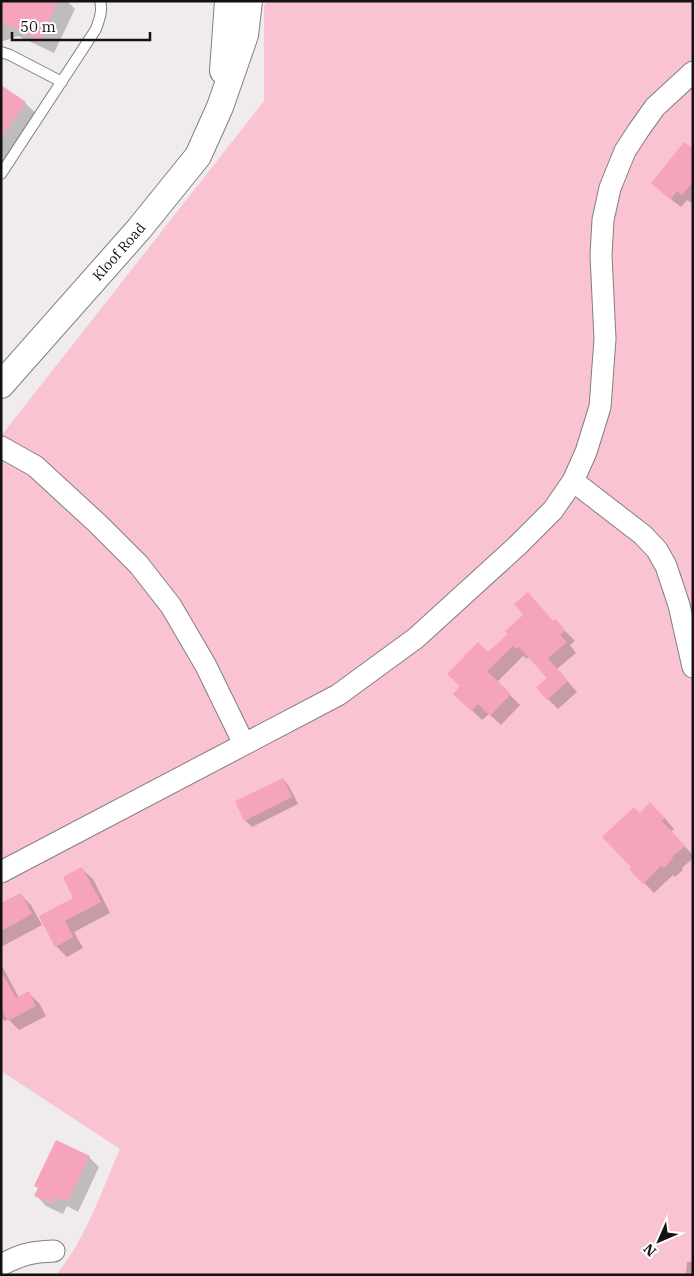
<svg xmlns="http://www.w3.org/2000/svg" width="694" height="1276" font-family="'IBM Plex Serif',serif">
<rect width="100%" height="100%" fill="#f0ebec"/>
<!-- green -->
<path fill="#fac3d1" d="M 266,1 L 693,1 L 693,1275 L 56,1275 C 86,1239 101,1192 120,1149 L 1,1071 L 1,436 L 264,101 L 264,6 Z"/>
<!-- shadow -->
<path fill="#0003" d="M 1,1 L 67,1 L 75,9 L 54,53 L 18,36 L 1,42 Z
M 1,87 L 25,103 L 39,116 L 1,174 Z
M 693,150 L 693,204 L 687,200 L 681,207 L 663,193 L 653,183 Z
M 528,594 L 554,622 L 555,621 L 575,641 L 570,645 L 576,653 L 557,669 L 577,692 L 558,709 L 548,699 L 548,678 L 529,656 L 527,659 L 523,656 L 497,682 L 520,705 L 501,725 L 489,714 L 482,720 L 455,694 L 488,653 L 510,634 L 525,615 Z
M 283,779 L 289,786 L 298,804 L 252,827 L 245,820 Z
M 640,814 L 661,814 L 674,829 L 671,832 L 693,855 L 693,858 L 682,868 L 683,870 L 675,877 L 673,875 L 654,893 L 631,869 Z
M 82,869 L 93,879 L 110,913 L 74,932 L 83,948 L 67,957 L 56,946 L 40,916 L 75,898 Z
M 20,894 L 31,905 L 42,925 L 1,947 L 1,904 Z
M 1,964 L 19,998 L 28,993 L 39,1003 L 46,1016 L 19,1030 L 8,1019 L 5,1021 L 1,1017 Z
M 89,1157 L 99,1167 L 78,1212 L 67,1206 L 63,1214 L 46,1206 L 36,1195 L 39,1189 L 36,1186 Z
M 687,1262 L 693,1262 L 693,1275 L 686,1275 Z"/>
<!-- building -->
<path fill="#f6a4bb" d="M 1,1 L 58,1 L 40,40 L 1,22 Z
M 1,85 L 26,102 L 1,139 Z
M 684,142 L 693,148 L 693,182 L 682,195 L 677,191 L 671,199 L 651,183 Z
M 528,592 L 553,621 L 556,619 L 565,630 L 560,635 L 567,642 L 548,658 L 568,681 L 547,700 L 536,687 L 547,678 L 519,647 L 516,649 L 513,646 L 487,671 L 511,694 L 490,716 L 478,704 L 471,711 L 453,694 L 460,686 L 447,674 L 478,642 L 488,652 L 508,634 L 505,631 L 523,615 L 514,604 Z
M 283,778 L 292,797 L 244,821 L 235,801 Z
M 650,802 L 665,818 L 662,821 L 685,846 L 672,857 L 673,858 L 664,868 L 661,866 L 643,884 L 629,869 L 631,867 L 602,837 L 634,807 L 640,813 Z
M 82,867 L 101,902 L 65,921 L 73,937 L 55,947 L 39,916 L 73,898 L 63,877 Z
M 21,893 L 32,914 L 1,931 L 1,903 Z
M 1,971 L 16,998 L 29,991 L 36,1006 L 8,1021 L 1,1009 Z
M 56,1140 L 90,1156 L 68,1202 L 56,1197 L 52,1204 L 34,1196 L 38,1188 L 34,1186 Z"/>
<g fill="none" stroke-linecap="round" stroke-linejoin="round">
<!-- service casing -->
<g stroke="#837f80" stroke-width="12">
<path id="service" d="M 1,52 L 10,55 L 62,82
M 1,174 L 96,29 C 99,20 103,11 100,1"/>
</g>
<!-- minor casing -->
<g stroke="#837f80" stroke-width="23">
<path id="minor" d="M 1,447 L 35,466 L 97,523 L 139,565 L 171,606 L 206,666 L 244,744
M 573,481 L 643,535 L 657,550 L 666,566 L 679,605 L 693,667
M 1,872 L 338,695 L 416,638 L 517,546 L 553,510 L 573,481 L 586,452 L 600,407 L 605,339 L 601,255 L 603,220 L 610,188 L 625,151 L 638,131 L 655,107 L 693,72
M 1,1265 C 22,1254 31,1252 54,1251"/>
</g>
<!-- tertiary casing -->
<g stroke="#837f80" stroke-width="28">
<g id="tertiary">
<path d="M 223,71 L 228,1"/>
<path id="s1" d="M 1,385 L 139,229 L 198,156 L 220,107 L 245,35 L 249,1"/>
</g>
</g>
<!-- service -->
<use href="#service" stroke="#fff" stroke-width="10"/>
<!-- minor -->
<use href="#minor" stroke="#fff" stroke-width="21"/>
<!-- tertiary -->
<use href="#tertiary" stroke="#fff" stroke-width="26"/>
</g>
<g text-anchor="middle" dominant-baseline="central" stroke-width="4" stroke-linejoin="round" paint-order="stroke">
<!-- street labels -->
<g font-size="14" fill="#131112" stroke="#fff">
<text stroke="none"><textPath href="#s1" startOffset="178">Kloof Road</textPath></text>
</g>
</g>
<!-- border -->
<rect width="694" height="1276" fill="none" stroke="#131112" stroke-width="5"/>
<!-- north arrow -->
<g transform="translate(659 1241) rotate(225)" stroke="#ffffff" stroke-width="4" paint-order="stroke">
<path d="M0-4L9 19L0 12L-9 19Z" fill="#131112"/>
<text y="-8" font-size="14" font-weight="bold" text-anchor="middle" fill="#131112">N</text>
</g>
<!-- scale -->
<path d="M12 32v8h138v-8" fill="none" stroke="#131112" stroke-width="2.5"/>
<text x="20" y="32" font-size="15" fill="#131112" stroke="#ffffff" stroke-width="4" paint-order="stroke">50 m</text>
</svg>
